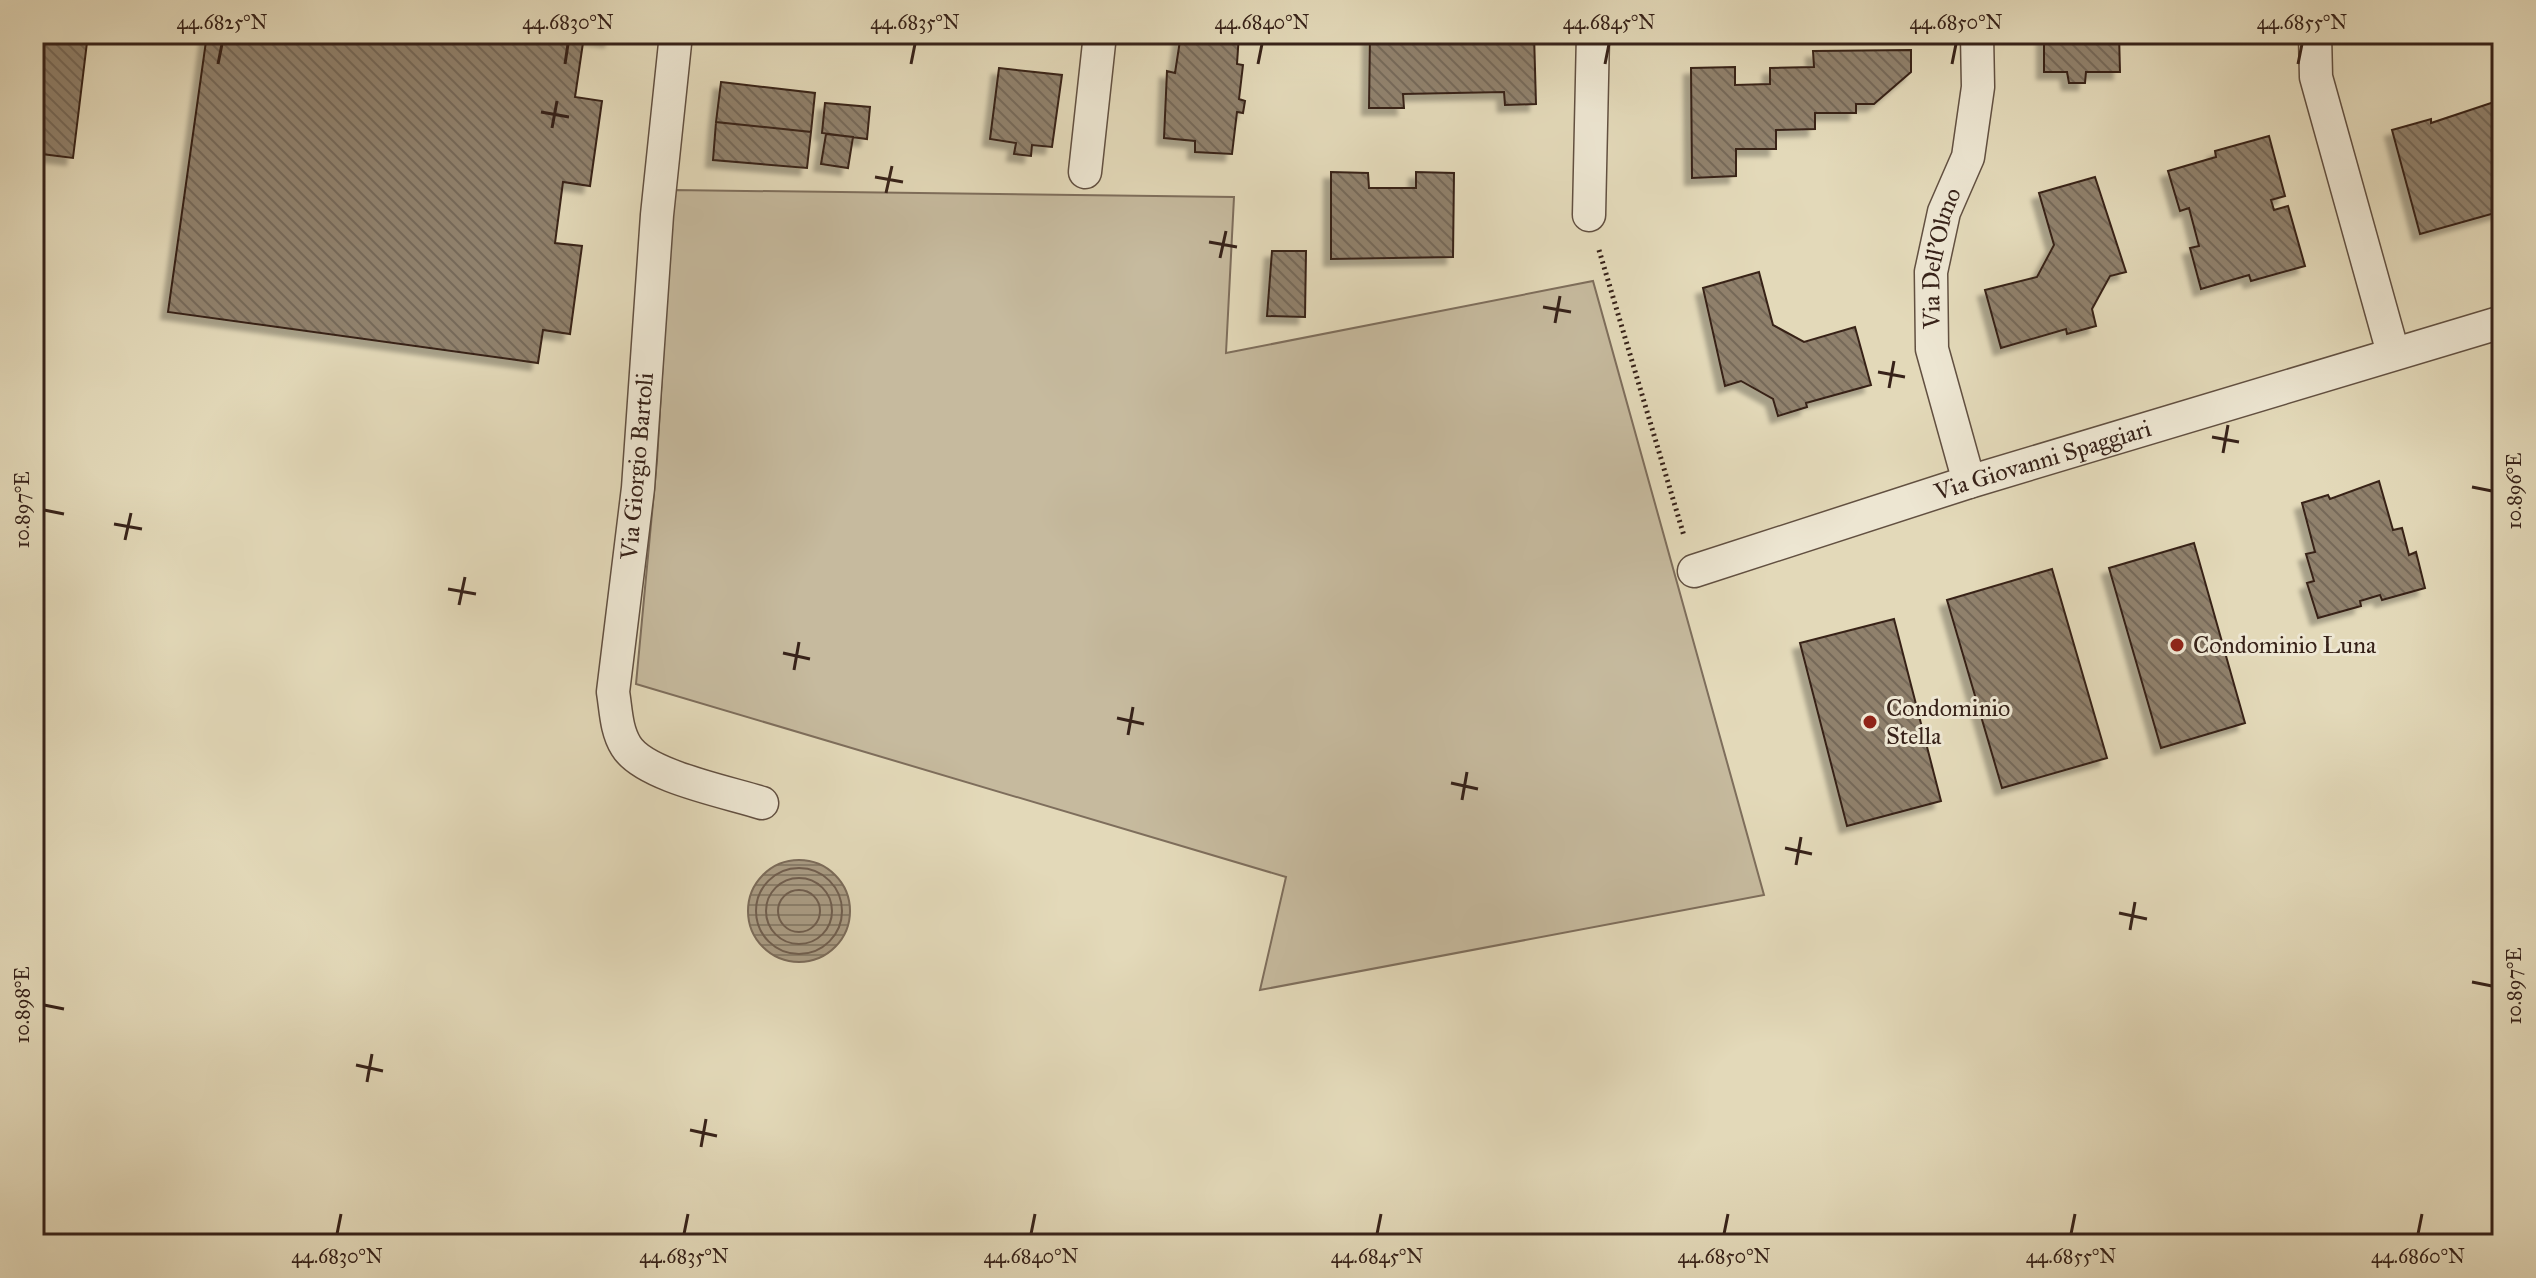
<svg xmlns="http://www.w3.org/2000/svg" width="2536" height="1278" font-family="'IM FELL Great Primer',serif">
<defs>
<pattern id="water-rules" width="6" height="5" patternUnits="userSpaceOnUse" patternTransform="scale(2)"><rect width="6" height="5" fill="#a99b83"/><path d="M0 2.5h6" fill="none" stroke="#8a7e6a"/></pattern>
<pattern id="building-back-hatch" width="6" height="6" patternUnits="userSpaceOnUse" patternTransform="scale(2)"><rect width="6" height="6" fill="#90816c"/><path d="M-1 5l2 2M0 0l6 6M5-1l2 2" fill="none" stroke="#766958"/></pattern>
<filter id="shadow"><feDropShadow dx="-7" dy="7" stdDeviation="2" flood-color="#0004"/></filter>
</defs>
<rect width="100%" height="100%" fill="#e3d9b9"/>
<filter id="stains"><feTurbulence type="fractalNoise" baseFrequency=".0025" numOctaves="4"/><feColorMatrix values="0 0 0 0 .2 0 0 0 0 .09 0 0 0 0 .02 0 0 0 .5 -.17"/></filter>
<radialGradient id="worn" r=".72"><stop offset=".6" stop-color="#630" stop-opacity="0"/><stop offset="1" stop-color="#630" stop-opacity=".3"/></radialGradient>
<!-- grass -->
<path fill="#c6ba9e" stroke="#7e6e5c" stroke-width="2" d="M 673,190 L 1234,197 L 1226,353 L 1593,281 L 1764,895 L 1260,990 L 1286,877 L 636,684 L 657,460 Z"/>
<!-- water -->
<path fill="url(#water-rules)" stroke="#7b6b59" stroke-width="2" d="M748 911a51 51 0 1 1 102 0a51 51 0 1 1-102 0Z"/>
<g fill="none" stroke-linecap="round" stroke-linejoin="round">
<!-- shore -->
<path stroke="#705e4e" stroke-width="2" d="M756 911a43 43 0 1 1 86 0a43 43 0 1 1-86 0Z
M766 911a33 33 0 1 1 66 0a33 33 0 1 1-66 0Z
M778 911a21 21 0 1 1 42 0a21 21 0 1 1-42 0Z"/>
</g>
<!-- building -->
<path fill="url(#building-back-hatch)" stroke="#372219" stroke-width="2" filter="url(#shadow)" d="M 34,34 L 88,34 L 73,158 L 34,153 Z
M 207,34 L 612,34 L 611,40 L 584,36 L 575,97 L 602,101 L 590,186 L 563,182 L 555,243 L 582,246 L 570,334 L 543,330 L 538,363 L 168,312 Z
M 1181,34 L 1239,34 L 1237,64 L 1243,65 L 1239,99 L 1245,101 L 1243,113 L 1237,112 L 1232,154 L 1195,152 L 1195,141 L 1164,138 L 1167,71 L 1175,73 Z
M 1370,34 L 1534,34 L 1536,104 L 1505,105 L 1504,92 L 1403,94 L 1404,108 L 1369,108 Z
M 2044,34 L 2119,34 L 2120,72 L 2086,72 L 2085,83 L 2069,83 L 2067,72 L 2044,72 Z
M 1911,50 L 1911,72 L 1874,104 L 1856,104 L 1856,113 L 1815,113 L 1815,129 L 1776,130 L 1776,149 L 1736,149 L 1736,176 L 1692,178 L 1691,68 L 1735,67 L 1735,85 L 1770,84 L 1770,68 L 1814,67 L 1813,51 Z
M 999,68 L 1062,75 L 1052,147 L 1032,145 L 1031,156 L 1014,154 L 1016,143 L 990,139 Z
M 721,82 L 815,93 L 811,132 L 716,122 Z
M 2497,101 L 2502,117 L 2502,211 L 2420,234 L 2392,130 L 2431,119 L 2431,123 Z
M 825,103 L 870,107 L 867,139 L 822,133 Z
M 716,122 L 811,132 L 807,168 L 713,160 Z
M 826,134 L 853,137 L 848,168 L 821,164 Z
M 2269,136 L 2285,196 L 2271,200 L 2274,210 L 2288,206 L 2305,266 L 2251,281 L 2249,275 L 2201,289 L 2190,248 L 2199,246 L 2189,208 L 2180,211 L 2168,171 L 2216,157 L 2215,151 Z
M 1331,172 L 1368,173 L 1369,188 L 1416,188 L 1416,172 L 1454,173 L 1453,257 L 1331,259 Z
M 2095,177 L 2126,272 L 2110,276 L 2092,309 L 2096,326 L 2067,334 L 2066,329 L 2001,348 L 1985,290 L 2037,277 L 2054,245 L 2039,193 Z
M 1272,251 L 1306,251 L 1305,317 L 1267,316 Z
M 1759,272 L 1773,325 L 1804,342 L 1855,327 L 1871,385 L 1806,403 L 1807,407 L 1778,416 L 1773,399 L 1741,381 L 1725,386 L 1703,288 Z
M 2379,481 L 2393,530 L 2402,528 L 2409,555 L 2416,552 L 2425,588 L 2382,600 L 2380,595 L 2360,601 L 2361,606 L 2318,618 L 2307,583 L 2314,581 L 2306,554 L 2315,552 L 2302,503 L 2328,495 L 2330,499 Z
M 2194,543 L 2245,723 L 2161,748 L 2109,568 Z
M 2052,569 L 2107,758 L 2002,788 L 1947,600 Z
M 1894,619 L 1941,801 L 1847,826 L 1800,643 Z"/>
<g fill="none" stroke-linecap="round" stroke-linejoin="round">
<!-- minor casing -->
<g stroke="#625041" stroke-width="35">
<g id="minor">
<path d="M 676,34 L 657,215 L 638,488 L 613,692 C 616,710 616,730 626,746 C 644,776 728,792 762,803"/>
<path d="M 2315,34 L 2316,77 L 2393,353"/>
<path d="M 1085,172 L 1100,34"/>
<path d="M 1589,215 L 1593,34"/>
<path id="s1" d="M 1969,482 L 1932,349 L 1931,272 L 1944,212 L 1968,157 L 1978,87 L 1977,34"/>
<path id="s2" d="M 1694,571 L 1969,482 L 2502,322"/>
</g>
</g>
<!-- path -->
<path stroke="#372219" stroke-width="5" stroke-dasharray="2 4" stroke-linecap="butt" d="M 1599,250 L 1684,536"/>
<!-- minor -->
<use href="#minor" stroke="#ede6d2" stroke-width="32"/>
</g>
<!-- ticks -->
<path fill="none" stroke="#372219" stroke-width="3" d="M 218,64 L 222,44M 565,64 L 568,44M 911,64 L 915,44M 1258,64 L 1262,44M 1605,64 L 1609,44M 1952,64 L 1956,44M 2298,64 L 2302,44M 541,112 L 569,117M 552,128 L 557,101M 875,177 L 903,182M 886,193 L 892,166M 1209,242 L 1237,247M 1220,258 L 1226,231M 1543,307 L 1571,312M 1555,323 L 1560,296M 1878,372 L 1905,377M 1889,388 L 1894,361M 2212,437 L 2239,442M 2223,453 L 2228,425M 2472,487 L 2492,491M 44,510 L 64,514M 114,524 L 142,529M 125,540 L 131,513M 448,589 L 476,594M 459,605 L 465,577M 783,653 L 810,659M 794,670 L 799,642M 1117,718 L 1144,724M 1128,735 L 1133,707M 1451,783 L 1478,789M 1462,800 L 1467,772M 1785,848 L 1812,854M 1796,865 L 1801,837M 2119,913 L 2147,919M 2130,930 L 2135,902M 2472,982 L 2492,986M 44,1005 L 64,1009M 356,1065 L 383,1071M 367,1082 L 372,1054M 690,1130 L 717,1136M 701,1147 L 706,1119M 337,1234 L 341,1214M 684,1234 L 688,1214M 1031,1234 L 1035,1214M 1377,1234 L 1381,1214M 1724,1234 L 1728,1214M 2071,1234 L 2075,1214M 2418,1234 L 2422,1214"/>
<!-- markers -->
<g fill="#8f2418" stroke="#ede6d2" stroke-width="3">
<circle cx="2177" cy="645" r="8"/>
<circle cx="1870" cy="722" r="8"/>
</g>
<g text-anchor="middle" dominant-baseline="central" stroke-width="6" stroke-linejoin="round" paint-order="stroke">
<!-- street labels -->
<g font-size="24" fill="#372219" stroke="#ede6d2">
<text stroke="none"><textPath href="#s1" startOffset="230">Via Dell'Olmo</textPath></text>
<text stroke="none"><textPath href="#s2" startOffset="366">Via Giovanni Spaggiari</textPath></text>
<text transform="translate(637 466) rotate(-85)">Via Giorgio Bartoli</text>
</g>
<!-- poi labels -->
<g font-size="24" fill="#372219" stroke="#ede6d2" text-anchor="start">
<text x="2193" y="645">Condominio Luna</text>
<text x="1886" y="708">Condominio<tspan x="1886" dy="28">Stella</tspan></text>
</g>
</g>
<!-- margin -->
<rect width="2536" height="1278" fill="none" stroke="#e3d9b9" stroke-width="88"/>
<rect x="44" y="44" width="2448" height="1190" fill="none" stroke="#372219" stroke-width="3"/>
<g font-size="20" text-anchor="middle" fill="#372219">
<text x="222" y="29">44.6825°N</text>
<text x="568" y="29">44.6830°N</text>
<text x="915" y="29">44.6835°N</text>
<text x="1262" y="29">44.6840°N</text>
<text x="1609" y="29">44.6845°N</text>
<text x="1956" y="29">44.6850°N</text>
<text x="2302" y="29">44.6855°N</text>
<text transform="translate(2514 491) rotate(-90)" y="7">10.896°E</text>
<text transform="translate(22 510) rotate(-90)" y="7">10.897°E</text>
<text transform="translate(2514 986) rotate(-90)" y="7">10.897°E</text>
<text transform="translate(22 1005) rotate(-90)" y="7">10.898°E</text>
<text x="337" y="1263">44.6830°N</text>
<text x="684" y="1263">44.6835°N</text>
<text x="1031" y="1263">44.6840°N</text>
<text x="1377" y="1263">44.6845°N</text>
<text x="1724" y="1263">44.6850°N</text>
<text x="2071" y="1263">44.6855°N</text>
<text x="2418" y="1263">44.6860°N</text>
</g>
<rect width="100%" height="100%" filter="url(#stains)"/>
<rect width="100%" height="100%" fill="url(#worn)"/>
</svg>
